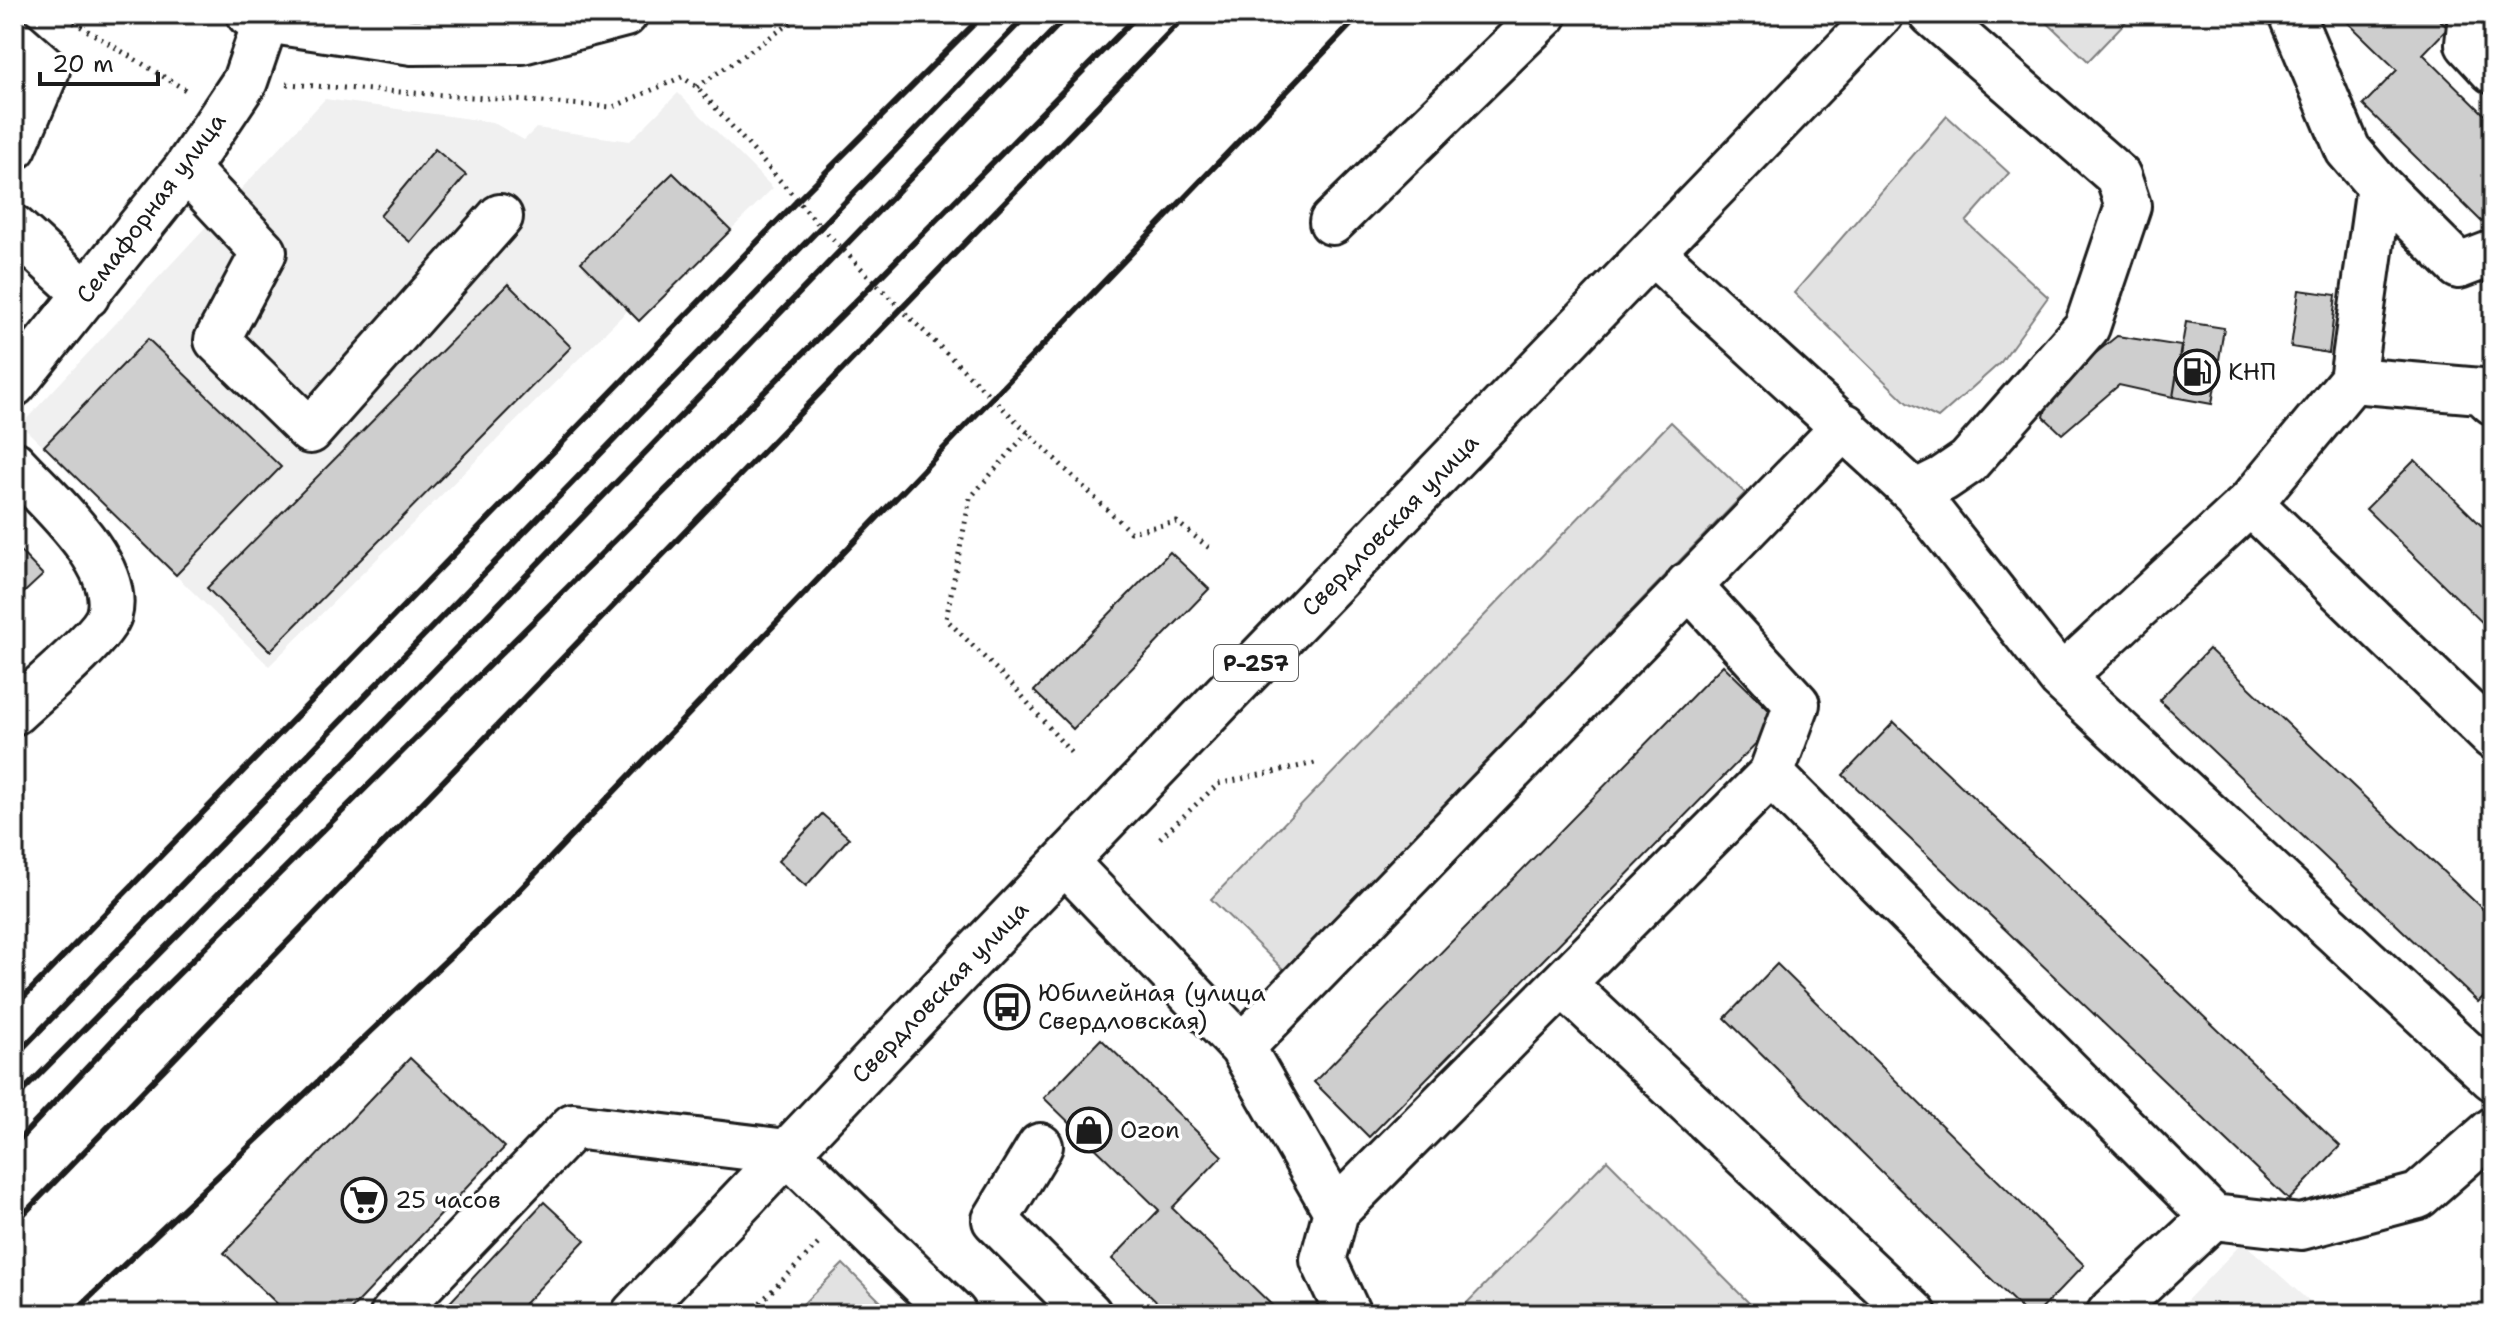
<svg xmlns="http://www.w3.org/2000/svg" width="2507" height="1328" font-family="'Shantell Sans',sans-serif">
<rect width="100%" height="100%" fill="#fff"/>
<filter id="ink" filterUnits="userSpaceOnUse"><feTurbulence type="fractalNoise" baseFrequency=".0125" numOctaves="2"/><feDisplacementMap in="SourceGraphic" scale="16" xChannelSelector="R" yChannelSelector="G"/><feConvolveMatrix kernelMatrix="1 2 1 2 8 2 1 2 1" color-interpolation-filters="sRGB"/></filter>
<g filter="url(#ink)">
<!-- built -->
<path fill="#f0f0f0" d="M 678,93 L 773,188 L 639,321 L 628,310 L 269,666 L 21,425 L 325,99 L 492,122 L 524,140 L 536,128 L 630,141 Z
M 2243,1242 L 2323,1314 L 2174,1314 Z"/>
<!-- green -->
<path fill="#e2e2e2" stroke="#7f7f7f" stroke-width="2" d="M 2038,14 L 2133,14 L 2088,61 Z
M 1947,116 L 2009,173 L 1966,222 L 2048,297 L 2001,362 L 1938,418 L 1907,403 L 1794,293 Z
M 1671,422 L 1745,493 L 1284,970 L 1211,899 Z
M 1607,1160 L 1760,1314 L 1456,1314 Z
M 843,1264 L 893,1314 L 793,1314 Z"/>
<!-- building -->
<path fill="#cecece" stroke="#1c1c1c" stroke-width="2" d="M 2339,14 L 2433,14 L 2448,28 L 2423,54 L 2493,123 L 2493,210 L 2482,222 L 2363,105 L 2397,70 Z
M 435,149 L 466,175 L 410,242 L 380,216 Z
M 673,173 L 731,230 L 639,321 L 581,262 Z
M 508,284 L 571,347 L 270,651 L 207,588 Z
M 2299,290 L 2336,295 L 2329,353 L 2291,347 Z
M 2186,322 L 2224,328 L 2212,404 L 2173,397 Z
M 2117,336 L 2181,346 L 2173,397 L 2119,385 L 2062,434 L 2044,417 L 2050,390 Z
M 148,339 L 281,467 L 176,575 L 44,446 Z
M 2415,460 L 2493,537 L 2493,633 L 2366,509 Z
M 14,545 L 43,575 L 14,602 Z
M 1170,552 L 1209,589 L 1073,729 L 1034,691 Z
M 2209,649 L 2493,919 L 2493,987 L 2478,1002 L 2159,700 Z
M 1723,665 L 1779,720 L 1369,1137 L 1314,1082 Z
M 1894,722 L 2340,1146 L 2289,1200 L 1843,775 Z
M 822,814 L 849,838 L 806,886 L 778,861 Z
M 1777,964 L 2084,1265 L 2037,1314 L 2027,1314 L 1725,1018 Z
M 1101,1039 L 1222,1156 L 1172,1208 L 1281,1314 L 1169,1314 L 1112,1259 L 1159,1210 L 1044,1098 Z
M 410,1058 L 505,1147 L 347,1314 L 288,1314 L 224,1253 Z
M 544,1202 L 585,1240 L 515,1314 L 439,1314 Z"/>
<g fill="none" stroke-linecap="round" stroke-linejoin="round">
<!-- minor casing -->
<g stroke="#1c1c1c" stroke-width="50">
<path id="minor" d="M 2291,14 L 2348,150 L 2379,186 L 2459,266 L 2493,253
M 2471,14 L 2468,44 L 2493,71
M 14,41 L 47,70 L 14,147
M 186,169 L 264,252 L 217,340 L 310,431 L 500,217
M 1332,222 L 1545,14
M 14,228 L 87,295
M 1653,253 L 1915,493 L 1943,479 L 1968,462 L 2087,327 L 2128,206 L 2118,176 L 1932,14
M 2352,380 L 2481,391 L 2493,402
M 14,384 L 186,169 L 245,81 L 266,20
M 14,464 C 45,498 123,564 109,615 C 103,636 33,694 14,712
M 1915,493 L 2061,678 L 2493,1078
M 2250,503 L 2493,737
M 2061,678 L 2250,503 L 2352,380 L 2379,186
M 1771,774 L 2213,1217
M 1065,862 L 1242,1047 L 1336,1211 L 1323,1260 L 1348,1314
M 1563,984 L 1914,1314
M 1242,1047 L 1845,426
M 1040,1146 L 995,1220 L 1089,1314
M 1336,1211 L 1771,774 L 1797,704 L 1688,585
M 393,1314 L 573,1126 L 787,1152 L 954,1314
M 2109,1314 L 2213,1217 L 2301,1227 L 2418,1196 L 2493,1130"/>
</g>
<!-- major casing -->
<g stroke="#1c1c1c" stroke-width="50">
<path id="major" d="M 249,14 L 266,20 L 412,42 L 522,41 L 625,14"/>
</g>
<!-- highway casing -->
<g stroke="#1c1c1c" stroke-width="50">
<path id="highway" d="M 634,1314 L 964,966 L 1881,14"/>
</g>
<!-- path -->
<path stroke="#1c1c1c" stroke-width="5" stroke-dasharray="2 6" stroke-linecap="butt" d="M 60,14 L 189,92
M 287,84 L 613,107 L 682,77 L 697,87 L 822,228 L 900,308 L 1130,532 L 1177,522 L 1213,551
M 697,87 L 804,14
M 1028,432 L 970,498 L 946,619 L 1015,688 L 1072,754
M 1160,838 L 1218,784 L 1315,763
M 749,1314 L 820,1242"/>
<!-- minor -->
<use href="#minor" stroke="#fff" stroke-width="44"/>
<!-- major -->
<use href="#major" stroke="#fff" stroke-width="44"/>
<!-- highway -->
<use href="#highway" stroke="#fff" stroke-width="44"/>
<!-- rail -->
<path stroke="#1c1c1c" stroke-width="6" d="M 14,1007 L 796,202 L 984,14
M 14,1057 L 1028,14
M 14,1100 L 230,882 L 1069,14
M 14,1145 L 128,1024 L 875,282 L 1139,14
M 14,1224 L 1187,14
M 72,1314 L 509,901 L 1361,14"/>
</g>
</g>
<!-- icons -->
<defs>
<g id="fuel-ring" transform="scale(2.3)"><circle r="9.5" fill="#fff" stroke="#1c1c1c" stroke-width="1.5"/><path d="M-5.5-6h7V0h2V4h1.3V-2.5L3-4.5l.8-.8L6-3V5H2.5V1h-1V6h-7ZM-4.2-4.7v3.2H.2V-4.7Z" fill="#1c1c1c"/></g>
<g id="bus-ring" transform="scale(2.3)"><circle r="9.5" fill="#fff" stroke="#1c1c1c" stroke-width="1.5"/><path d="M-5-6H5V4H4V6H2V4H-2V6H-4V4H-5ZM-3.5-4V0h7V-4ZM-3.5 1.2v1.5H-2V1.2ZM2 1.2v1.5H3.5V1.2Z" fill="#1c1c1c"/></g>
<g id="shop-ring" transform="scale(2.3)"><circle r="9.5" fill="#fff" stroke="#1c1c1c" stroke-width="1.5"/><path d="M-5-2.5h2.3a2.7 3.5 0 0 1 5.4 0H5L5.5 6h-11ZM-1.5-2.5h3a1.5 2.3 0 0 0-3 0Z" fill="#1c1c1c"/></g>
<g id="supermarket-ring" transform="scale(2.3)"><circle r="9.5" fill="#fff" stroke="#1c1c1c" stroke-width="1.5"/><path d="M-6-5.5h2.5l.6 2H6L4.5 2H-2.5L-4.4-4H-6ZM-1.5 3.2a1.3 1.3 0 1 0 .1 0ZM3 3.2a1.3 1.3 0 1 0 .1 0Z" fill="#1c1c1c"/></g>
</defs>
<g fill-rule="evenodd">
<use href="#fuel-ring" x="2197" y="372"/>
<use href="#bus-ring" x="1007" y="1007"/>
<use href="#shop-ring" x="1089" y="1130"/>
<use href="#supermarket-ring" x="364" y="1200"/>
</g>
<g text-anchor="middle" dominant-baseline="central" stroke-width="7" stroke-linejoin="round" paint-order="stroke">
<!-- shield labels -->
<rect fill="#fff" stroke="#606060" stroke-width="2" x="1214" y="645" width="84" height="36" rx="6"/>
<g font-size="22" font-weight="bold" fill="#1c1c1c">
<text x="1256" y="663">Р-257</text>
</g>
<!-- street labels -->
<g font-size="24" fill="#1c1c1c" stroke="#fff">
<text transform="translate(151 208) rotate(-53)">Семафорная улица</text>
<text transform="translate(1390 525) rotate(-46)">Свердловская улица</text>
<text transform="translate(940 992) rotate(-46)">Свердловская улица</text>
</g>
<!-- poi labels -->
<g font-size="24" fill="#1c1c1c" stroke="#fff" text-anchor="start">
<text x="2228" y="372">КНП</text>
<text x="1038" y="993">Юбилейная (улица<tspan x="1038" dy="28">Свердловская)</tspan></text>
<text x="1120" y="1130">Ozon</text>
<text x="395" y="1200">25 часов</text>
</g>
</g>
<!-- margin -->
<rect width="2507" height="1328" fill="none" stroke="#fff" stroke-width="48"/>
<rect x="24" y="24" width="2459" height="1280" fill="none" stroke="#1c1c1c" stroke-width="3" filter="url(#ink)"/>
<!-- scale -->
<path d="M40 72v12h118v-12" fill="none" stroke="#1c1c1c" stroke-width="4"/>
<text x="52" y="72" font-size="24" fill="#1c1c1c" stroke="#ffffff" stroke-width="6" paint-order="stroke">20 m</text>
</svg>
